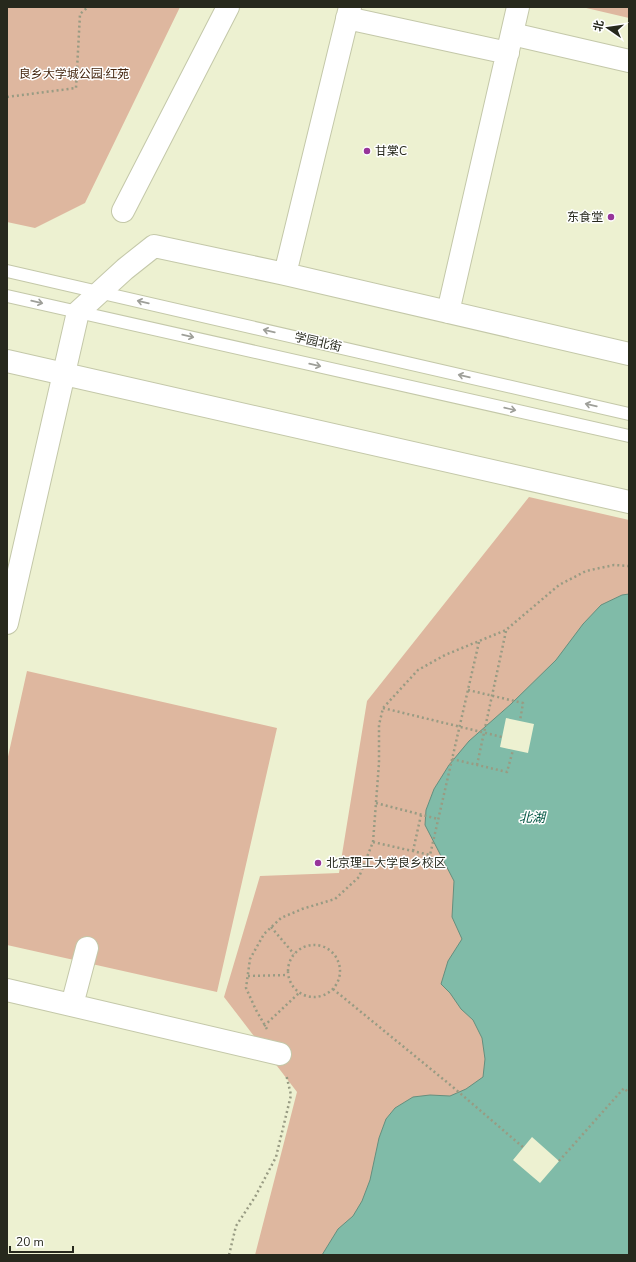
<svg xmlns="http://www.w3.org/2000/svg" width="636" height="1262" font-family="'Nunito Sans','Noto Sans SC',sans-serif">
<rect width="100%" height="100%" fill="#edf1d1"/>
<!-- green -->
<path fill="#deb79f" d="M 7,7 L 180,7 L 85,203 L 35,228 L 7,222 Z
M 582,7 L 629,7 L 629,18 Z
M 529,497 L 629,520 L 629,1255 L 255,1255 L 297,1092 L 224,997 L 260,876 L 339,873 L 367,701 Z
M 27,671 L 277,728 L 217,992 L 7,945 L 7,761 Z"/>
<!-- water -->
<path fill="#80bba8" stroke="#658f7e" d="M 629,594 L 629,1255 L 322,1255 L 338,1229 L 353,1216 L 362,1201 L 370,1180 L 379,1138 L 386,1119 L 395,1108 L 413,1097 L 430,1095 L 450,1096 L 466,1089 L 483,1077 L 485,1059 L 482,1038 L 473,1020 L 461,1009 L 450,993 L 441,984 L 448,961 L 462,939 L 452,917 L 454,881 L 425,825 L 426,810 L 434,789 L 449,765 L 469,741 L 511,704 L 556,660 L 583,624 L 601,605 L 622,595 Z"/>
<!-- pier -->
<path fill="#edf1d1" d="M 506,718 L 534,724 L 528,753 L 500,747 Z
M 532,1137 L 559,1161 L 540,1183 L 513,1160 Z"/>
<g fill="none" stroke-linecap="round" stroke-linejoin="round">
<!-- service casing -->
<g stroke="#c4c8a9" stroke-width="14">
<path id="service" d="M 7,271 L 629,414
M 7,296 L 629,436"/>
</g>
<!-- minor casing -->
<g stroke="#c4c8a9" stroke-width="24">
<path id="minor" d="M 347,18 L 508,53
M 512,34 L 629,61
M 123,211 L 228,7
M 285,274 L 350,7
M 448,312 L 518,7
M 7,361 L 629,502
M 7,623 L 78,312 L 125,269 L 154,246 L 285,274 L 629,354
M 7,990 L 280,1054
M 72,1005 L 87,948"/>
</g>
<!-- path -->
<path stroke="#989b83" stroke-width="2.5" stroke-dasharray="2 3" stroke-linecap="butt" d="M 7,97 L 76,88 L 80,14 L 88,7
M 468,690 L 523,703 L 520,721
M 383,708 L 502,737
M 452,759 L 507,772 L 513,750
M 477,765 L 506,631
M 376,803 L 438,819
M 373,842 L 430,855 L 479,642
M 413,851 L 421,815
M 271,927 L 294,954
M288 971a26 26 0 1 1 52 0a26 26 0 1 1-52 0Z
M 248,976 L 288,975
M 333,989 L 454,1088 L 524,1148
M 264,1026 L 299,993
M 267,1029 L 256,1010 L 246,988 L 250,959 L 264,934 L 281,918 L 302,909 L 335,899 L 359,877 L 373,842 L 379,763 L 379,725 L 383,708 L 418,670 L 445,655 L 506,630 L 559,585 L 586,571 L 614,565 L 629,566
M 559,1161 L 624,1088 L 629,1093
M 229,1255 L 236,1226 L 255,1197 L 276,1157 L 291,1095 L 286,1074"/>
<!-- service -->
<use href="#service" stroke="#fff" stroke-width="12"/>
<!-- minor -->
<use href="#minor" stroke="#fff" stroke-width="22"/>
</g>
<!-- one-way arrows -->
<defs><path id="oneway-shaft" d="M-6 0H5M1.5-3L5.5 0L1.5 3" fill="none" stroke-width="1.6" stroke-linecap="round" stroke-linejoin="round"/></defs>
<g stroke="#9e9f99">
<use href="#oneway-shaft" transform="translate(37 302) rotate(13)"/>
<use href="#oneway-shaft" transform="translate(143 302) rotate(-167)"/>
<use href="#oneway-shaft" transform="translate(269 331) rotate(-167)"/>
<use href="#oneway-shaft" transform="translate(188 336) rotate(13)"/>
<use href="#oneway-shaft" transform="translate(315 365) rotate(13)"/>
<use href="#oneway-shaft" transform="translate(464 376) rotate(-167)"/>
<use href="#oneway-shaft" transform="translate(591 405) rotate(-167)"/>
<use href="#oneway-shaft" transform="translate(510 409) rotate(13)"/>
</g>
<!-- markers -->
<g fill="#97349a" stroke="#fff" stroke-width="1.5">
<circle cx="367" cy="151" r="4"/>
<circle cx="611" cy="217" r="4"/>
<circle cx="318" cy="863" r="4"/>
</g>
<g text-anchor="middle" dominant-baseline="central" stroke-width="3" stroke-linejoin="round" paint-order="stroke">
<!-- park labels -->
<g font-size="12" fill="#43240d" stroke="#fff">
<text x="74" y="74">良乡大学城公园·红苑</text>
</g>
<!-- poi labels -->
<g font-size="12" fill="#27291d" stroke="#fff" text-anchor="start">
<text x="375" y="151">甘棠C</text>
<text x="603" y="217" text-anchor="end">东食堂</text>
<text x="326" y="863">北京理工大学良乡校区</text>
</g>
<!-- street labels -->
<g font-size="12" fill="#27291d" stroke="#fff">
<text transform="translate(318 342) rotate(13)">学园北街</text>
</g>
<!-- water labels -->
<g font-size="13" font-style="italic" fill="#005542" stroke="#fff">
<text x="532" y="818">北湖</text>
</g>
</g>
<!-- border -->
<rect width="636" height="1262" fill="none" stroke="#27291d" stroke-width="16"/>
<!-- north arrow -->
<g transform="translate(608 28) rotate(283)" stroke="#ffffff" stroke-width="3" paint-order="stroke">
<path d="M0-3L7 15L0 10L-7 15Z" fill="#27291d"/>
<text y="-6" font-size="11" font-weight="bold" text-anchor="middle" fill="#27291d">北</text>
</g>
<!-- scale -->
<path d="M10 1246v6h63v-6" fill="none" stroke="#27291d" stroke-width="2"/>
<text x="16" y="1246" font-size="12" fill="#27291d" stroke="#ffffff" stroke-width="3" paint-order="stroke">20 m</text>
</svg>
